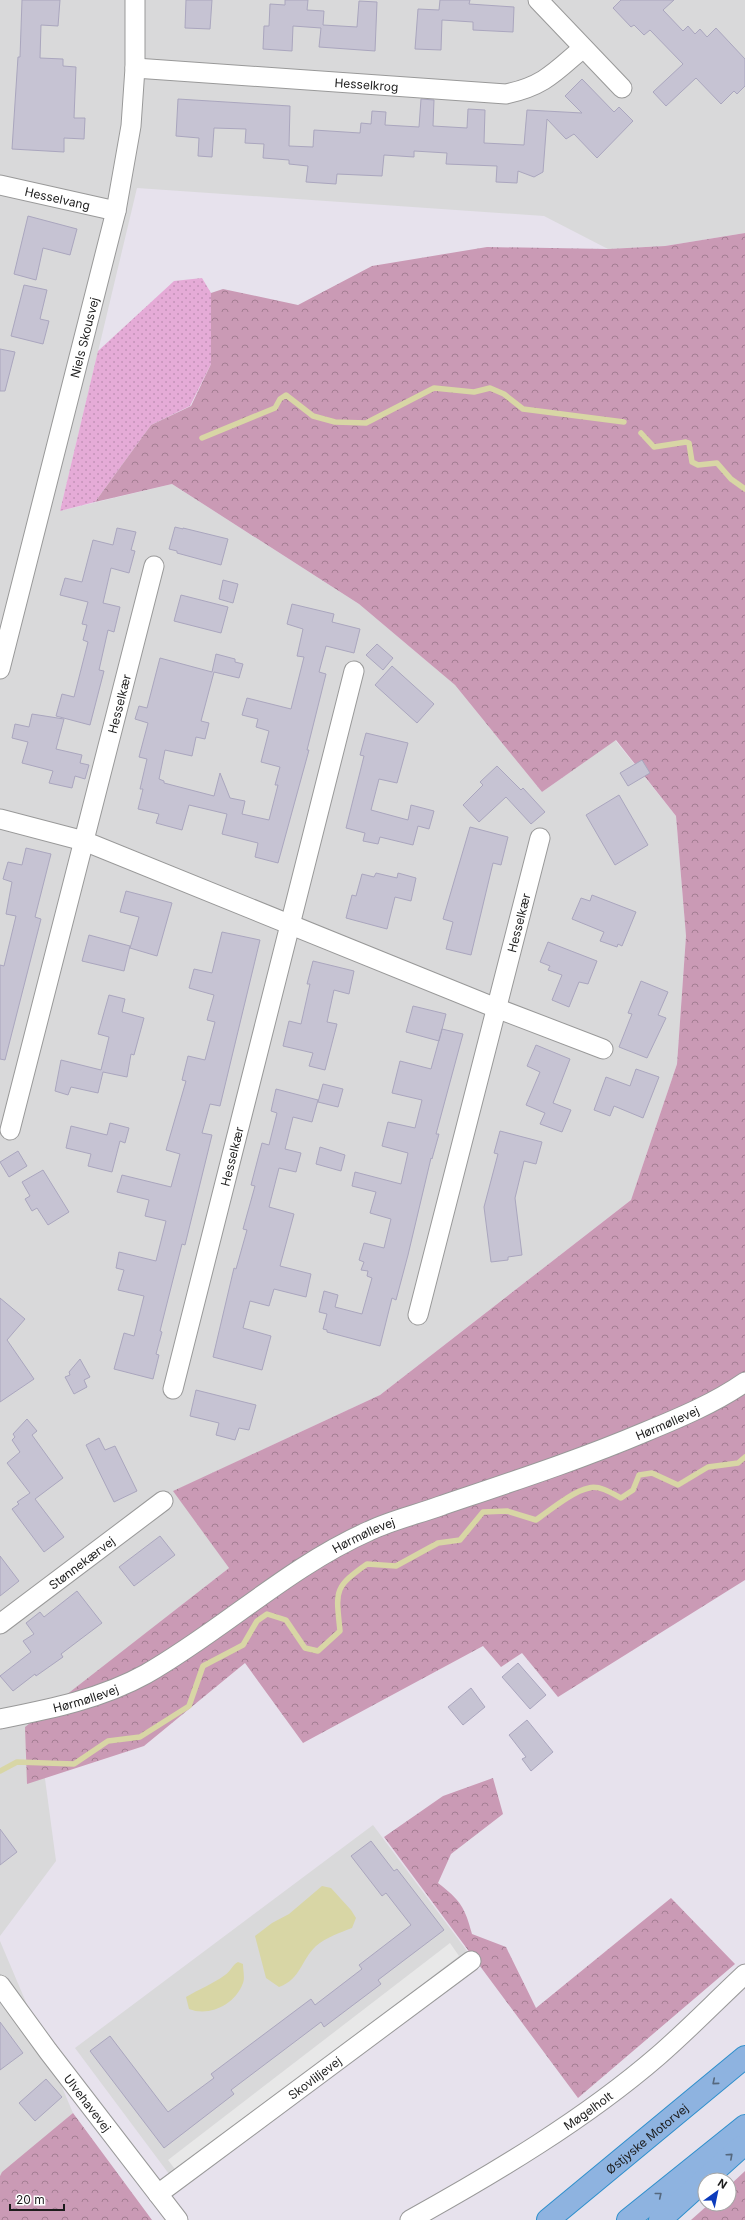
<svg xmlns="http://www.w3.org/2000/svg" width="745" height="2220" font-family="Inter,sans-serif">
<defs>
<pattern id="grass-dots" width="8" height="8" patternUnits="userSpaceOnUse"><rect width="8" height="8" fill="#e5abd7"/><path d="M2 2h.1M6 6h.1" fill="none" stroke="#c493b8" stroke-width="1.8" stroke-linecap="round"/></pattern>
<pattern id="forest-crowns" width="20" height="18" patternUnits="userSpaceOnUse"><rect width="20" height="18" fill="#ca9ab5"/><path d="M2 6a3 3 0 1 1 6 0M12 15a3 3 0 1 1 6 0" fill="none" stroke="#a37d92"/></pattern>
</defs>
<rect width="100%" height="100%" fill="#e7e2ed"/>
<!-- residential -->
<path fill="#d9d9da" d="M 0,0 L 745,0 L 745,233 L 665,246 L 608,249 L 544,216 L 137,188 L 60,511 L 172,484 L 359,604 L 455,685 L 542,792 L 615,740 L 676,816 L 686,936 L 677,1064 L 631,1200 L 380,1395 L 174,1491 L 229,1568 L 37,1719 L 56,1861 L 0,1936 Z
M 373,1825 L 470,1955 L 172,2178 L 75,2048 Z
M 0,1941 L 73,2113 L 0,2176 Z"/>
<!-- grass -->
<path fill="url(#grass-dots)" d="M 202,278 L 211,293 L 211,364 L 190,406 L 151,425 L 95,502 L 60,511 L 98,351 L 174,281 Z"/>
<!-- forest -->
<path fill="url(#forest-crowns)" d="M 745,233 L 745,1580 L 558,1697 L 522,1653 L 501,1667 L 483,1646 L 303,1743 L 245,1663 L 144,1746 L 27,1784 L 25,1727 L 229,1568 L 173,1491 L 380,1395 L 631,1200 L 677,1064 L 686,936 L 676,816 L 616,740 L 542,792 L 455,685 L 359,604 L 172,484 L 95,502 L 151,425 L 191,406 L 211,364 L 211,293 L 223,289 L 298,305 L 372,266 L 487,247 L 608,249 L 665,246 Z
M 493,1778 L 503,1814 L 451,1854 L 438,1883 C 460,1900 465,1907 472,1934 L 506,1947 L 536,2008 L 671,1898 L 735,1964 L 578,2098 L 384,1837 L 443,1796 Z
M 73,2113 L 152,2220 L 0,2220 L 0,2176 L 2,2172 Z
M 745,2171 L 745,2220 L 691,2220 L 709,2204 L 729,2204 L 729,2186 Z"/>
<!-- parking -->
<path fill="#e8e8e8" d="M 450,1943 L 459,1956 L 177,2172 L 168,2160 Z"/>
<!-- water -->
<path fill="#d8d6a5" d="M 322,1886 L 331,1888 L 351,1910 L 356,1918 L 352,1928 C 339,1933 327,1937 316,1946 C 301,1960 301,1979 279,1987 L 266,1978 L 255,1936 L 272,1923 L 289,1914 Z
M 238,1962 L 243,1964 C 243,1970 245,1978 243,1983 C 235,2005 209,2017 189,2009 L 186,1997 C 199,1989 213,1984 225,1975 C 231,1971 232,1965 238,1962 Z"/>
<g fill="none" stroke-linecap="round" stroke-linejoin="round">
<!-- stream -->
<path stroke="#d8d6a5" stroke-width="5.5" d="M 641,433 L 654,447 L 686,442 L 689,443 L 692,462 L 698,465 L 717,463 L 731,479 L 745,489
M 202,438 L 275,408 L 280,399 L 286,395 L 313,416 L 335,422 L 366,423 L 434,388 L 474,392 L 490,388 L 504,394 L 523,409 L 624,422
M 0,1771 L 17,1762 L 74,1764 L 108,1741 L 140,1737 L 189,1706 L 203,1666 L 243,1645 L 257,1621 L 267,1614 L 286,1620 L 305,1648 L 318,1651 L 340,1631 C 336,1591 333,1588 367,1564 L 396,1566 L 438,1543 L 460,1540 L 483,1512 L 507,1511 L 536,1520 C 549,1511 573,1491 589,1488 C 599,1485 612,1493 621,1498 L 633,1490 L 639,1475 L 652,1473 L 678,1485 L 708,1467 L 738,1463 L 745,1457"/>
</g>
<!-- building -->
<path fill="#c6c3d3" stroke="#aaa6be" d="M 22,0 L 60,0 L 58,26 L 41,25 L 40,58 L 63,59 L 63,66 L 76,67 L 74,118 L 85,118 L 84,139 L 64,138 L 64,152 L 12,149 L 18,57 L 20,57 Z
M 186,0 L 212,0 L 210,29 L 185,28 Z
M 285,0 L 308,0 L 307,10 L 324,11 L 323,25 L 357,27 L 359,1 L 377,2 L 375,51 L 319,47 L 321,28 L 293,26 L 292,51 L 263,49 L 264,26 L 269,26 L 270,4 L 285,5 Z
M 440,0 L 470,0 L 469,4 L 514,7 L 513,32 L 473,30 L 473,22 L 442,20 L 441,50 L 415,49 L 418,9 L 439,10 Z
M 621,0 L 674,0 L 663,10 L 683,31 L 688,26 L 695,34 L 700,29 L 707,37 L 716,28 L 745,59 L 745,86 L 737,94 L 734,91 L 721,104 L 696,78 L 666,106 L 653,92 L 683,64 L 650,30 L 644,35 L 634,25 L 631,27 L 613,8 Z
M 582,79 L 614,112 L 619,107 L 633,121 L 597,158 L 574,134 L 566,139 L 547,119 L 543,172 L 534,177 L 518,171 L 517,183 L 496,182 L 497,166 L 446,164 L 447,153 L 414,151 L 414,157 L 384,155 L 382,176 L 337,174 L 336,184 L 306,182 L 308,166 L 289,164 L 289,160 L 263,158 L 264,144 L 245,143 L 246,129 L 214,128 L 212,157 L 198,156 L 199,138 L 176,136 L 178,99 L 290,106 L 289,146 L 313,147 L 314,130 L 360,133 L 361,123 L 371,124 L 372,111 L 386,112 L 385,125 L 419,127 L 421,99 L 434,100 L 433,126 L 467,128 L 468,109 L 485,110 L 484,143 L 524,145 L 527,110 L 582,113 L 565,96 Z
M 28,216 L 77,229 L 70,255 L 43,248 L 36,280 L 14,274 Z
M 24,285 L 47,290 L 40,319 L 49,321 L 43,344 L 11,336 Z
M 0,349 L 15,352 L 5,391 L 0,391 Z
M 175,527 L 183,529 L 183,528 L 228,539 L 221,565 L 177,553 L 177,551 L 169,549 Z
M 117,528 L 136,532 L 131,550 L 135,551 L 129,573 L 111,568 L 103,603 L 120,607 L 114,632 L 108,630 L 99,670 L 104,671 L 90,725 L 56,716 L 62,694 L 74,697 L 88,642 L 83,640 L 87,625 L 82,624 L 88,602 L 60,595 L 65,578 L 82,582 L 93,540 L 113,545 Z
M 223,580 L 238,584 L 233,603 L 219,599 Z
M 181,595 L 228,607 L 221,633 L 174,621 Z
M 292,604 L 334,614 L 332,622 L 360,629 L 354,653 L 326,646 L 319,672 L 326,674 L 307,750 L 309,750 L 278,863 L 255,857 L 258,843 L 222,834 L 227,814 L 189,805 L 182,830 L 156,823 L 159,814 L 138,809 L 143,789 L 140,789 L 147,759 L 139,757 L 148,723 L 135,719 L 139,706 L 147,708 L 160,658 L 212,672 L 216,654 L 235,659 L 235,662 L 243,664 L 239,678 L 214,672 L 201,721 L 209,723 L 205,739 L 196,737 L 192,756 L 165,750 L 159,779 L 164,781 L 164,783 L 214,796 L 220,773 L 230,798 L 245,801 L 242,814 L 269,820 L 278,785 L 275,785 L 280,767 L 261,762 L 269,731 L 256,727 L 258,719 L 242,715 L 247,698 L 291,709 L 304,657 L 297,656 L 303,629 L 287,624 Z
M 377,644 L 393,658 L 383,670 L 366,655 Z
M 392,666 L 434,704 L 417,723 L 375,685 Z
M 32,714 L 64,719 L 56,749 L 82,755 L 80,763 L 89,765 L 85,779 L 75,776 L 72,788 L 49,783 L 53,771 L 22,763 L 28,742 L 12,738 L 15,724 L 29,727 Z
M 366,733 L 408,743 L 397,783 L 379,779 L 371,810 L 408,820 L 411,805 L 434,811 L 429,829 L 418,826 L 413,845 L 380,837 L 378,844 L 363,841 L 365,833 L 346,828 L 364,756 L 360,755 Z
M 642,760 L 650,773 L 628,786 L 620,773 Z
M 497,766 L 521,790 L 523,788 L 545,812 L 531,824 L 506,797 L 479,822 L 463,805 L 483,785 L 480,782 Z
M 619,795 L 648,845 L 615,865 L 586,815 Z
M 470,827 L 508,837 L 501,865 L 493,863 L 471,955 L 446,949 L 453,922 L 443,919 Z
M 26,848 L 51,854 L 35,917 L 41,919 L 5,1060 L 0,1059 L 0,965 L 4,966 L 16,916 L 6,914 L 12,882 L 3,879 L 8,862 L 22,865 Z
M 376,873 L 397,878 L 398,873 L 416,878 L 411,901 L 395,897 L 387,929 L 346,918 L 352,895 L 356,896 L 362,874 L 374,877 Z
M 126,891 L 172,903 L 157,956 L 130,948 L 139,917 L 120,912 Z
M 592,895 L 636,912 L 622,946 L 618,944 L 617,947 L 600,941 L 604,932 L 572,919 L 581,898 L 590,901 Z
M 222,932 L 260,940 L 220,1106 L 210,1104 L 202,1133 L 212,1135 L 185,1245 L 182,1244 L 160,1331 L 162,1332 L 156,1354 L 159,1355 L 153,1379 L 114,1369 L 124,1333 L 134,1336 L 144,1296 L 118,1290 L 124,1270 L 116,1268 L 119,1252 L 156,1261 L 166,1221 L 145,1216 L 149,1200 L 117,1192 L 122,1175 L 171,1187 L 180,1154 L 166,1150 L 186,1081 L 182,1080 L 188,1056 L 205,1060 L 215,1022 L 207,1020 L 214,995 L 189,988 L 194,969 L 212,973 Z
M 89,935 L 130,946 L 124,971 L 82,961 Z
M 548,942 L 597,961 L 588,984 L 579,982 L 569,1007 L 552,1000 L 562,975 L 548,970 L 550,966 L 540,962 Z
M 313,961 L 354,971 L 349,994 L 334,990 L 327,1022 L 337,1024 L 325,1070 L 309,1066 L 313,1053 L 283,1046 L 289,1021 L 301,1024 L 310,984 L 307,984 Z
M 641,981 L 668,992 L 658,1015 L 666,1018 L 647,1058 L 619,1047 L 632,1014 L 628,1013 Z
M 109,995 L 125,999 L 122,1012 L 144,1018 L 134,1055 L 131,1054 L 127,1077 L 103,1072 L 98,1093 L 71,1087 L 68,1095 L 55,1091 L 61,1060 L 101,1070 L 109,1037 L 98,1034 Z
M 413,1006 L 446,1014 L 439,1041 L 406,1032 Z
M 442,1029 L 463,1034 L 436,1134 L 439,1134 L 432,1159 L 431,1158 L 408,1255 L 396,1300 L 392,1298 L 380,1346 L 327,1332 L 327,1330 L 323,1329 L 327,1314 L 319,1312 L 324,1291 L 338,1295 L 335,1307 L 362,1314 L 372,1278 L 367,1276 L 368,1271 L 361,1270 L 364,1262 L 359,1260 L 364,1243 L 384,1248 L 391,1219 L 370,1213 L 376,1192 L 352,1186 L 355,1172 L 401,1184 L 408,1153 L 382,1146 L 388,1122 L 415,1128 L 422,1100 L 392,1093 L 400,1061 L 431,1069 Z
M 536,1045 L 570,1059 L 553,1103 L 571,1110 L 562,1132 L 540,1124 L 545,1113 L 526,1105 L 540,1072 L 527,1066 Z
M 636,1069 L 659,1077 L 643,1118 L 614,1106 L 610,1116 L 594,1110 L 606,1077 L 630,1086 Z
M 323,1084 L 343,1089 L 338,1107 L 318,1102 Z
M 276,1089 L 318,1100 L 312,1122 L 293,1117 L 285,1149 L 301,1153 L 296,1172 L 279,1168 L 269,1207 L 294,1214 L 280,1266 L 311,1274 L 306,1297 L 274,1289 L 269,1306 L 250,1301 L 243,1328 L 271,1336 L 262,1370 L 213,1357 L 234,1268 L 236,1269 L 247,1230 L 243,1229 L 255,1186 L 251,1185 L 262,1143 L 269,1145 L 277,1113 L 271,1111 Z
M 110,1123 L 129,1128 L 125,1143 L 120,1141 L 112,1172 L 88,1166 L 91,1154 L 66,1148 L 71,1126 L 107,1135 Z
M 500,1131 L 542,1142 L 536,1164 L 524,1161 L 515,1198 L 522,1255 L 508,1257 L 508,1260 L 491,1262 L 484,1207 L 498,1154 L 494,1153 Z
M 320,1147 L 345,1155 L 341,1171 L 316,1164 Z
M 18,1151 L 27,1166 L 9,1177 L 0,1162 Z
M 43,1170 L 69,1212 L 48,1225 L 37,1208 L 32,1211 L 25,1199 L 30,1196 L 22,1182 Z
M 0,1298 L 25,1319 L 7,1340 L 34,1379 L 0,1402 Z
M 80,1359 L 90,1377 L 84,1380 L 87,1387 L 74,1394 L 65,1377 L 70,1375 L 69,1372 Z
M 196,1390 L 256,1405 L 249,1430 L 239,1428 L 235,1440 L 216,1435 L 219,1423 L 190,1416 Z
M 27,1419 L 37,1431 L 32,1435 L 63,1478 L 35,1499 L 64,1537 L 44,1552 L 12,1509 L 19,1504 L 17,1502 L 30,1493 L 7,1463 L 20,1452 L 12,1440 L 15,1437 L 13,1434 Z
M 99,1438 L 105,1450 L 115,1446 L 137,1491 L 114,1502 L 86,1445 Z
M 160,1536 L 175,1555 L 134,1586 L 119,1567 Z
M 0,1556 L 19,1581 L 0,1596 Z
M 77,1591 L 102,1623 L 61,1654 L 63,1657 L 36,1676 L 35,1674 L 13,1691 L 0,1676 L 31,1652 L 23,1641 L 34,1634 L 26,1623 L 40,1612 L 44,1617 Z
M 518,1663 L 546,1695 L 530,1709 L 502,1677 Z
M 471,1688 L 485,1707 L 463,1725 L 448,1707 Z
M 527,1720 L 553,1752 L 531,1771 L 522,1759 L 526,1757 L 509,1735 Z
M 0,1829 L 17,1852 L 0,1865 Z
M 371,1841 L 394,1871 L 397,1869 L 444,1930 L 378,1980 L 381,1984 L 324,2027 L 321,2022 L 231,2090 L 234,2094 L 164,2148 L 90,2051 L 110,2036 L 168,2112 L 214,2078 L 211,2074 L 311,1999 L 315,2005 L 362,1969 L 359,1965 L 411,1925 L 386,1893 L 382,1896 L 351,1856 Z
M 0,2022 L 23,2053 L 0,2070 Z
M 46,2079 L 62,2097 L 35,2121 L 19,2103 Z"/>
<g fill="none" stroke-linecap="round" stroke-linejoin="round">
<!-- minor casing -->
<g stroke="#999" stroke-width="21">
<g id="minor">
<path d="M 538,0 L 622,88"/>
<path id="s1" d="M 135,68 L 506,94 C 544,86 555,72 583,48"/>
<path id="s2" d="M 0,185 L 116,211"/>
<path id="s3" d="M 0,669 L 116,211 L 131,126 L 135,68 L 135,0"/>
<path d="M 0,819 L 84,841 L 496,1008 L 603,1049"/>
<path id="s4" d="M 10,1130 L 154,566"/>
<path id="s5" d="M 418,1315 L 540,838"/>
<path id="s6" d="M 173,1389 L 354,671"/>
<path id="s7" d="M 0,1624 L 163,1501"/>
<path id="s8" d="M 0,1719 C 50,1709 101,1699 146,1674 C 223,1630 288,1567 369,1531 C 392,1520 419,1514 443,1505 C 511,1482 579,1460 645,1432 C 679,1418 715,1403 745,1382"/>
<path id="s9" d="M 0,1985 L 48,2051 L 178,2220"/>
<path id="s10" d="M 158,2194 L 471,1961"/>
<path id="s11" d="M 410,2220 C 495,2173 585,2119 658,2056 C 688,2030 716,2001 745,1974"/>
</g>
</g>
<!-- highway casing -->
<g stroke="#2e8fcc" stroke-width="24">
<g id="highway">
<path id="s12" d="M 548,2220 L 745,2057"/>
<path d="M 628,2220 L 745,2126"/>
<path d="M 660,2220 L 741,2147"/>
</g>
</g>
<!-- minor -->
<use href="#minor" stroke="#fff" stroke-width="19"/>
<!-- highway -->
<use href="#highway" stroke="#8eb3e0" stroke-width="22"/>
</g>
<!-- one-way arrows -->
<defs><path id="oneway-chevron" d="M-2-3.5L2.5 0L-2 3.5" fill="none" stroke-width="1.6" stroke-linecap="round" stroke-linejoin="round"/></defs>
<g stroke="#55687e">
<use href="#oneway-chevron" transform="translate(715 2082) rotate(140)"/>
<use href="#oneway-chevron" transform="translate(730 2156) rotate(-42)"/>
<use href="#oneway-chevron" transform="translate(659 2195) rotate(-39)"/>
</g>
<g text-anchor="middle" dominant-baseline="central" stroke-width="3.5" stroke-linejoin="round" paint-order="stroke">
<!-- street labels -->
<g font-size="12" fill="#1c1c1c" stroke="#fff">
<text stroke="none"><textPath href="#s1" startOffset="232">Hesselkrog</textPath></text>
<text stroke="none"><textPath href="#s2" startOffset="59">Hesselvang</textPath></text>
<text stroke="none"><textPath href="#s3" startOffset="342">Niels Skousvej</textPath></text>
<text stroke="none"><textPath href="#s4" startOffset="440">Hesselkær</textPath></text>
<text stroke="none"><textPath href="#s5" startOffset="405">Hesselkær</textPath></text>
<text stroke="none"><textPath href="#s6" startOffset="240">Hesselkær</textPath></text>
<text stroke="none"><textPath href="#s8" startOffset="736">Hørmøllevej</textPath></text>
<text stroke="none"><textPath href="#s8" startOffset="412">Hørmøllevej</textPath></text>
<text stroke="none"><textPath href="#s7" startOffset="102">Stønnekærvej</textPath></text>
<text stroke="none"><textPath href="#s8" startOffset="88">Hørmøllevej</textPath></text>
<text stroke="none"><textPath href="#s10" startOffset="195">Skovliljevej</textPath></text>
<text stroke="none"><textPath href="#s9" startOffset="147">Ulvehavevej</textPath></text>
<text stroke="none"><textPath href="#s11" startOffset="209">Møgelholt</textPath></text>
<text stroke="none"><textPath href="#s12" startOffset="128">Østjyske Motorvej</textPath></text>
</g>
</g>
<!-- north arrow -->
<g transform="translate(717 2192) rotate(33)"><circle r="19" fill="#ffffff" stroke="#a4a4a4"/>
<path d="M0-3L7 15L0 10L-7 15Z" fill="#0c3bbc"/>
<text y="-6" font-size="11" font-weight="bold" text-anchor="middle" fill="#1c1c1c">N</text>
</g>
<!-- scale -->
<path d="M10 2204v6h54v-6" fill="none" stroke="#1c1c1c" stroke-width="2"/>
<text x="16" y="2204" font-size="12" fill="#1c1c1c" stroke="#ffffff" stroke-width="3" paint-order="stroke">20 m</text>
</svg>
